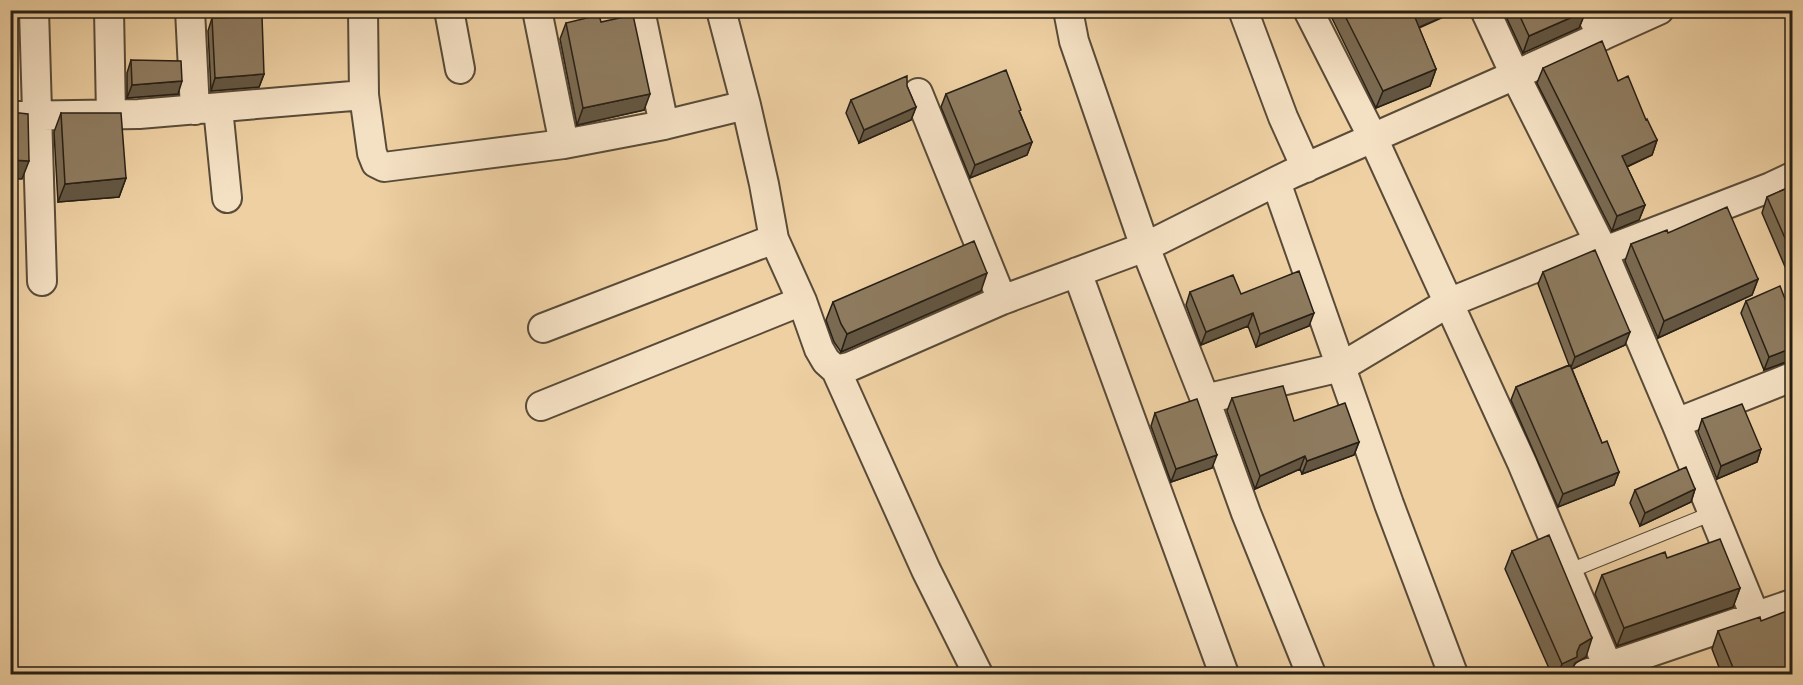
<svg xmlns="http://www.w3.org/2000/svg" width="1803" height="685" font-family="'Old Standard TT',serif">
<rect width="100%" height="100%" fill="#eed0a3"/>
<filter id="stains"><feTurbulence type="fractalNoise" baseFrequency=".00333" numOctaves="4"/><feColorMatrix values="0 0 0 0 .2 0 0 0 0 .09 0 0 0 0 .02 0 0 0 .5 -.17"/></filter>
<radialGradient id="worn" r=".72"><stop offset=".6" stop-color="#630" stop-opacity="0"/><stop offset="1" stop-color="#630" stop-opacity=".3"/></radialGradient>
<g fill="none" stroke-linecap="round" stroke-linejoin="round">
<!-- service casing -->
<g stroke="#594b38" stroke-width="16">
<path id="service" d="M 1567,572 L 1713,513"/>
</g>
<!-- minor casing -->
<g stroke="#594b38" stroke-width="32">
<path id="minor" d="M 34,10 L 42,281
M 109,10 L 111,115
M 190,10 L 195,110
M 449,10 L 460,69
M 537,10 L 564,144
M 640,10 L 664,125
M 1068,10 L 1074,41 L 1145,247 L 1205,399 L 1246,513 L 1311,674
M 1243,10 L 1283,117 L 1306,168
M 1308,10 L 1373,138 L 1522,463 L 1608,667
M 1589,10 L 1602,36
M 1659,10 L 1515,75 L 1599,242 L 1676,423
M 918,93 L 1002,300
M 364,95 L 372,153 L 376,163 L 384,167 L 564,144 L 664,125 L 746,105 L 721,10
M 746,105 L 764,184 L 774,239 L 802,301 L 819,349 L 826,361 L 836,370 L 849,367 L 1002,300 L 1145,247 L 1291,174 L 1515,75 L 1485,10
M 218,108 L 227,198
M 10,116 L 139,114 L 364,95 L 363,10
M 1276,182 L 1389,504 L 1453,674
M 1602,252 L 1771,187 L 1792,177
M 1077,272 L 1224,674
M 543,328 L 774,239
M 836,370 L 926,570 L 978,674
M 1205,399 L 1341,367 L 1448,303 L 1599,242
M 541,406 L 802,301
M 1755,616 L 1676,423 L 1792,377
M 1586,674 L 1792,604"/>
</g>
<!-- service -->
<use href="#service" stroke="#f4e0c3" stroke-width="14"/>
<!-- minor -->
<use href="#minor" stroke="#f4e0c3" stroke-width="28"/>
</g>
<!-- wall -->
<path fill="#7a6a52" stroke="#271f15" stroke-width="1.5" d="M 1328,10 L 1459,10 L 1419,28 L 1436,69 L 1430,86 L 1376,108 Z
M 1503,10 L 1586,10 L 1579,28 L 1523,53 Z
M 212,18 L 264,74 L 259,87 L 211,91 L 208,31 Z
M 601,22 L 644,110 L 577,125 L 560,39 L 566,23 Z
M 131,60 L 178,94 L 127,98 L 127,73 Z
M 1543,68 L 1618,81 L 1646,120 L 1657,140 L 1652,155 L 1627,167 L 1645,205 L 1639,220 L 1612,231 L 1537,83 Z
M 907,86 L 916,107 L 911,120 L 859,143 L 846,113 L 851,100 Z
M 946,94 L 1020,113 L 1032,142 L 1027,155 L 970,178 L 941,107 Z
M 61,113 L 126,178 L 119,197 L 58,202 L 54,132 Z
M 1792,186 L 1792,283 L 1762,213 L 1767,197 Z
M 1668,233 L 1758,279 L 1752,295 L 1658,338 L 1625,261 L 1631,244 Z
M 1543,272 L 1625,345 L 1572,369 L 1602,443 L 1619,472 L 1614,485 L 1558,507 L 1511,400 L 1516,387 L 1569,365 L 1538,284 Z
M 981,291 L 841,352 L 834,342 L 826,320 L 833,302 Z
M 1190,292 L 1241,294 L 1309,326 L 1256,347 L 1248,326 L 1201,345 L 1186,305 Z
M 1746,301 L 1786,362 L 1764,370 L 1741,313 Z
M 1232,398 L 1294,421 L 1359,442 L 1354,455 L 1302,474 L 1300,469 L 1255,489 L 1227,411 Z
M 1155,413 L 1212,468 L 1171,482 L 1151,426 Z
M 1702,419 L 1761,449 L 1757,462 L 1717,479 L 1698,432 Z
M 1695,489 L 1691,502 L 1640,526 L 1630,503 L 1635,490 Z
M 1512,551 L 1586,657 L 1575,663 L 1570,675 L 1552,675 L 1505,569 Z
M 1667,558 L 1740,588 L 1733,607 L 1617,646 L 1595,594 L 1602,575 Z
M 1718,631 L 1792,675 L 1722,675 L 1712,649 Z"/>
<!-- shaded-wall -->
<path fill="#635642" stroke="#271f15" stroke-width="1.5" d="M 1426,10 L 1459,10 L 1408,32 L 1414,15 Z
M 1586,11 L 1579,28 L 1523,53 L 1529,36 Z
M 1436,69 L 1430,86 L 1376,108 L 1383,91 Z
M 264,74 L 259,87 L 211,91 L 215,78 Z
M 182,81 L 178,94 L 127,98 L 132,85 Z
M 650,94 L 644,110 L 577,125 L 583,108 Z
M 916,107 L 911,120 L 859,143 L 864,130 Z
M 1657,140 L 1652,155 L 1617,171 L 1622,156 Z
M 1032,142 L 1027,155 L 970,178 L 975,165 Z
M 10,160 L 29,161 L 22,179 L 10,179 Z
M 126,178 L 119,197 L 58,202 L 65,184 Z
M 1645,205 L 1639,220 L 1612,231 L 1617,216 Z
M 987,273 L 981,291 L 841,352 L 847,334 Z
M 1758,279 L 1752,295 L 1658,338 L 1664,321 Z
M 1253,313 L 1248,326 L 1201,345 L 1206,332 Z
M 1314,313 L 1309,326 L 1256,347 L 1260,334 Z
M 1630,332 L 1625,345 L 1570,370 L 1575,357 Z
M 1792,348 L 1792,361 L 1786,362 L 1764,370 L 1769,357 Z
M 1359,442 L 1354,455 L 1302,474 L 1307,461 Z
M 1761,449 L 1757,462 L 1717,479 L 1721,466 Z
M 1217,455 L 1212,468 L 1171,482 L 1176,469 Z
M 1305,456 L 1300,469 L 1255,489 L 1260,476 Z
M 1619,472 L 1614,485 L 1558,507 L 1563,494 Z
M 1695,489 L 1691,502 L 1640,526 L 1645,513 Z
M 1740,588 L 1733,607 L 1617,646 L 1624,628 Z
M 1592,638 L 1586,657 L 1575,663 L 1570,675 L 1558,675 L 1562,664 L 1580,645 Z"/>
<!-- building -->
<path fill="#8e7b5f" stroke="#271f15" stroke-width="1.5" d="M 1342,10 L 1426,10 L 1414,15 L 1436,69 L 1383,91 Z
M 1517,10 L 1586,10 L 1586,11 L 1529,36 Z
M 599,15 L 601,22 L 633,15 L 650,94 L 583,108 L 566,23 Z
M 262,16 L 264,74 L 215,78 L 212,18 Z
M 1602,41 L 1618,81 L 1628,76 L 1646,120 L 1647,119 L 1657,140 L 1622,156 L 1645,205 L 1617,216 L 1543,68 Z
M 131,60 L 181,61 L 182,81 L 132,85 Z
M 1006,70 L 1021,110 L 1019,111 L 1032,142 L 975,165 L 946,94 Z
M 907,76 L 907,86 L 916,107 L 864,130 L 851,100 Z
M 10,112 L 28,114 L 29,161 L 10,160 Z
M 61,113 L 121,113 L 126,178 L 65,184 Z
M 1792,186 L 1792,254 L 1767,197 Z
M 1727,207 L 1758,279 L 1664,321 L 1631,244 L 1667,230 L 1668,233 Z
M 974,241 L 987,273 L 847,334 L 841,324 L 833,302 Z
M 1595,250 L 1630,332 L 1575,357 L 1543,272 Z
M 1299,271 L 1314,313 L 1260,334 L 1253,313 L 1206,332 L 1190,292 L 1233,275 L 1241,294 Z
M 1780,286 L 1792,317 L 1792,348 L 1769,357 L 1746,301 Z
M 1570,365 L 1602,443 L 1607,441 L 1619,472 L 1563,494 L 1516,387 Z
M 1283,386 L 1294,421 L 1345,403 L 1359,442 L 1307,461 L 1305,456 L 1260,476 L 1232,398 Z
M 1197,399 L 1217,455 L 1176,469 L 1155,413 Z
M 1742,404 L 1761,449 L 1721,466 L 1702,419 Z
M 1686,467 L 1695,489 L 1645,513 L 1635,490 Z
M 1549,535 L 1592,638 L 1580,645 L 1577,652 L 1577,657 L 1562,664 L 1512,551 Z
M 1720,539 L 1740,588 L 1624,628 L 1602,575 L 1665,552 L 1667,558 Z
M 1792,609 L 1792,675 L 1736,675 L 1718,631 L 1760,617 L 1761,621 Z"/>
<!-- margin -->
<rect width="1803" height="685" fill="none" stroke="#eed0a3" stroke-width="36"/>
<rect x="12" y="12" width="1779" height="661" fill="none" stroke="#271f15" stroke-width="3"/>
<rect x="18" y="18" width="1767" height="649" fill="none" stroke="#271f15" stroke-width="1.5"/>
<rect width="100%" height="100%" filter="url(#stains)"/>
<rect width="100%" height="100%" fill="url(#worn)"/>
</svg>
